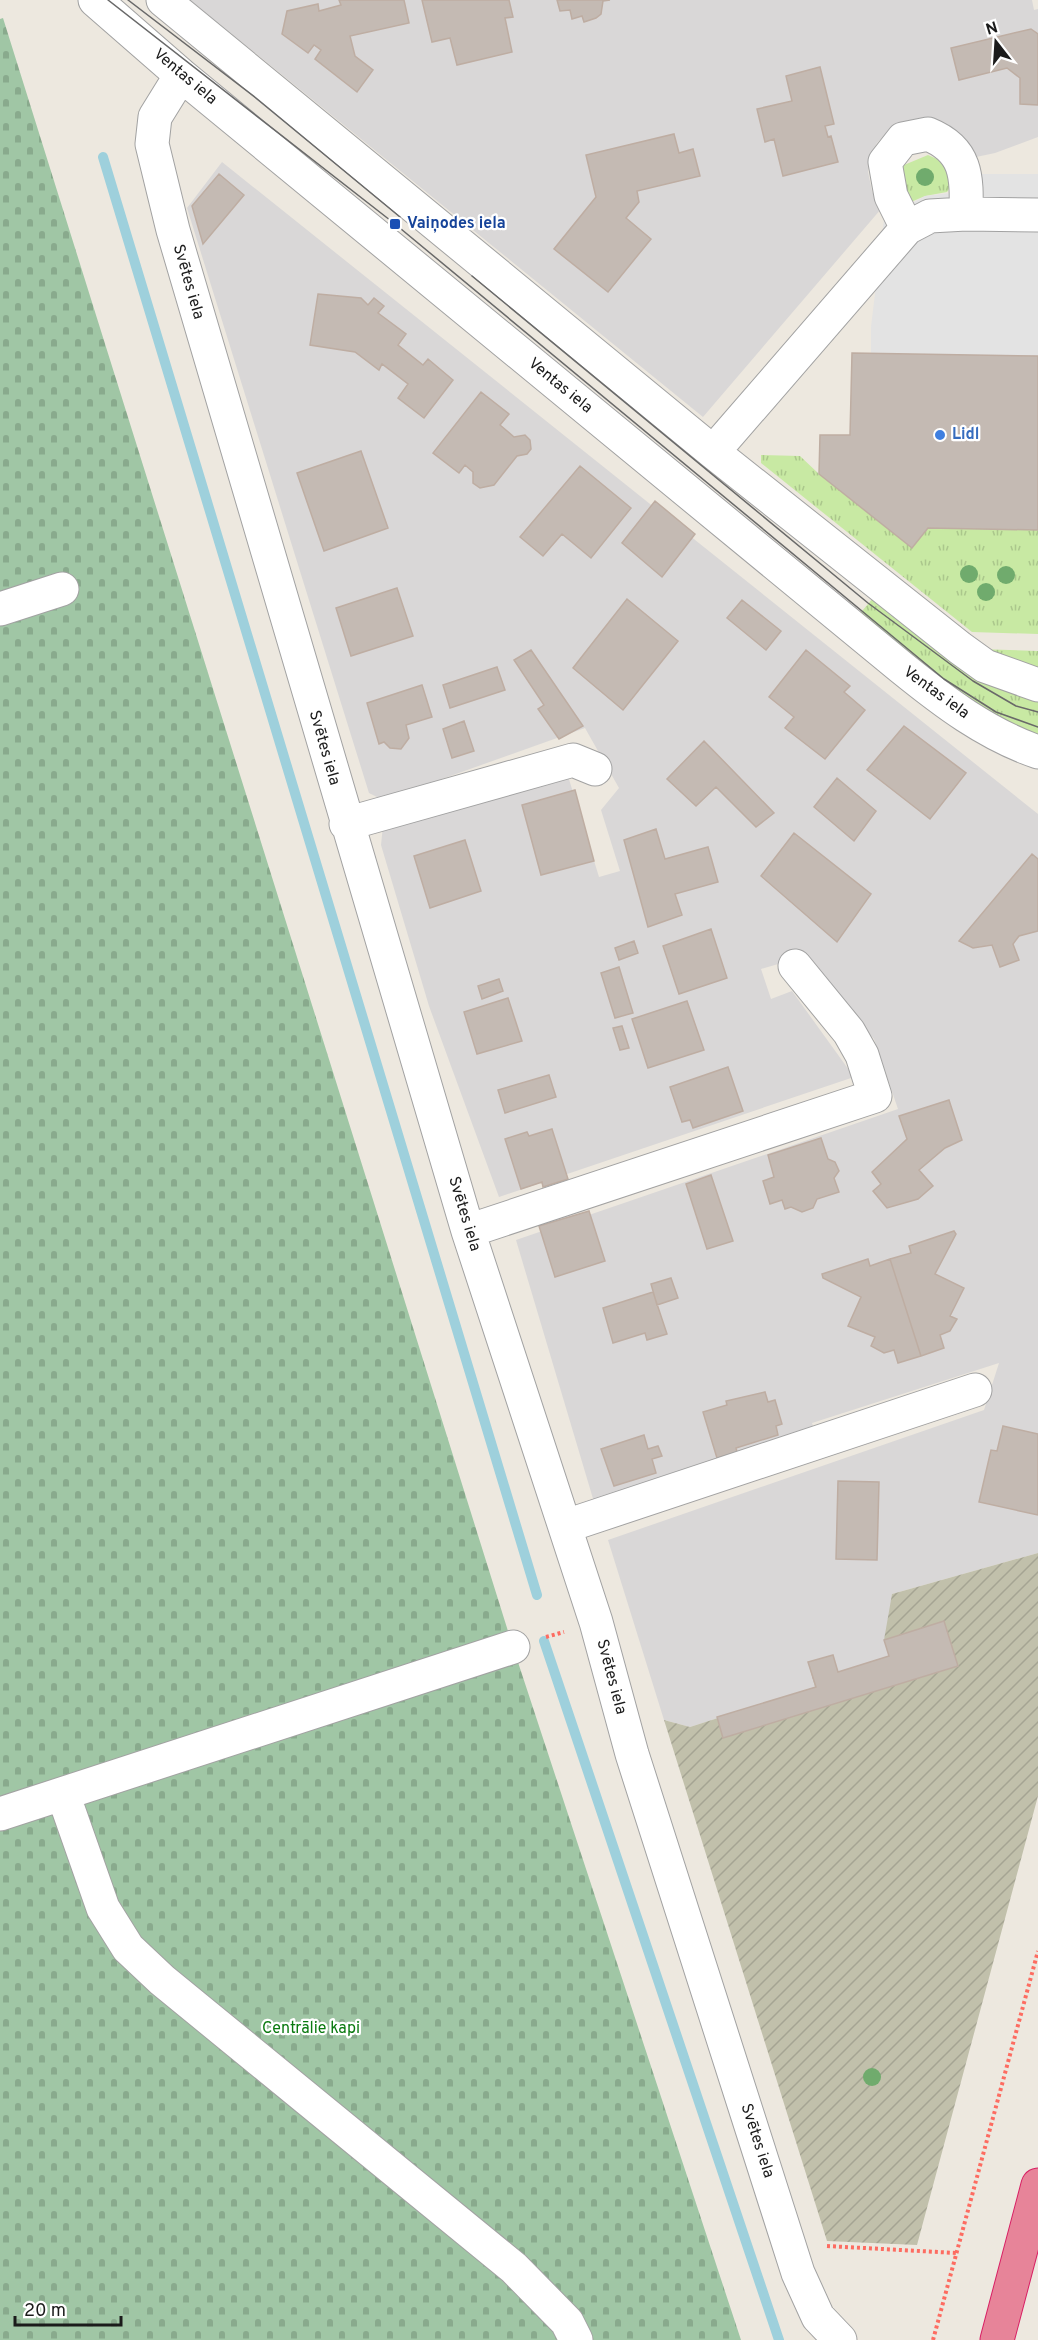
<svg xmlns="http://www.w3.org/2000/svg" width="1038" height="2340" font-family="Overpass,sans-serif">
<defs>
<pattern id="construction-furrows" width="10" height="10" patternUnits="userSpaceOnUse" patternTransform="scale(1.5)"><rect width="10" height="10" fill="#c1c0ab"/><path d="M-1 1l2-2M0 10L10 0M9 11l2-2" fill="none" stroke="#a5a493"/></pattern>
<pattern id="grass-tufts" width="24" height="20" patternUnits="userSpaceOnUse" patternTransform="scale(1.5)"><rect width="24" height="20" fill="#c8e9a3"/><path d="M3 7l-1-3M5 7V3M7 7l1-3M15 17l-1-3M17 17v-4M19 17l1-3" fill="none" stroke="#abc78c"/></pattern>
<pattern id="cemetery-stones" width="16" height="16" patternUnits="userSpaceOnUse" patternTransform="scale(1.5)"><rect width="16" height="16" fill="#a0c6a5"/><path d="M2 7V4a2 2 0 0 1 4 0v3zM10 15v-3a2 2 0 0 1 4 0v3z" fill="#89aa8d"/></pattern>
</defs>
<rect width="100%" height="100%" fill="#ede8df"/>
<!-- residential -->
<path fill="#d9d7d7" d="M 190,0 L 1032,0 L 1034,10 L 1038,9 L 1038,137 L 995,153 L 976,157 L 958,133 L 943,122 L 924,118 L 893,126 L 877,143 L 870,157 L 868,172 L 872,191 L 881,209 L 703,417 Z
M 222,162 L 1038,814 L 1038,1553 L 892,1594 L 889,1656 L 838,1672 L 832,1655 L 808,1662 L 816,1687 L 690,1727 L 664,1720 L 608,1540 L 984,1410 L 999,1363 L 812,1423 L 815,1432 L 594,1502 L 516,1240 L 898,1109 L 874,1039 L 802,957 L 761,969 L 771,999 L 792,991 L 854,1077 L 499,1197 L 429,1006 L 381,845 L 383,826 L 568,776 L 599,877 L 620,871 L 601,810 L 619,788 L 585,728 L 383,800 L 369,793 L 187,208 Z"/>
<!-- construction -->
<path fill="url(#construction-furrows)" d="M 1038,1553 L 1038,1796 L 917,2245 L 827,2241 L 664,1720 L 690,1727 L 815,1687 L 808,1662 L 833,1655 L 838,1672 L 889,1656 L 884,1640 L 892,1594 Z"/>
<!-- grass -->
<path fill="url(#grass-tufts)" d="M 928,155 L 946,163 L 953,183 L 947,192 L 925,196 L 911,202 L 898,176 L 904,165 Z
M 761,455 L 800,456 L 819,474 L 912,548 L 928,528 L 1038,530 L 1038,634 L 972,632 L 761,463 Z
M 873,598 C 924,637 974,687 1038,700 L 1038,738 L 973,709 L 857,617 Z
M 977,649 L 1038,651 L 1038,671 Z"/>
<!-- cemetery -->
<path fill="url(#cemetery-stones)" d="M 3,18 L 513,1647 L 741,2340 L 0,2340 L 0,19 Z"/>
<!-- parking -->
<path fill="#e3e3e3" d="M 978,174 L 1038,174 L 1038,356 L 871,353 L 871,327 L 884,219 L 925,196 L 977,190 Z"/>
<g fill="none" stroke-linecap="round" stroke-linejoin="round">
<!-- stream -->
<path stroke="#9ed0dc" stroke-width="10" d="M 103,157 L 537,1595
M 544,1641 L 779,2340"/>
</g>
<!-- building -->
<path fill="#c4bab3" stroke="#beada2" stroke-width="1.5" d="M 339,0 L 404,0 L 409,23 L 350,36 L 355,56 L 373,70 L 357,92 L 315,59 L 321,50 L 314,45 L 308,53 L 282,34 L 287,11 L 318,4 L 319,11 L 341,5 Z
M 422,0 L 509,0 L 513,17 L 505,18 L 512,52 L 457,65 L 450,38 L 432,42 Z
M 557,0 L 610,0 L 603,1 L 601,14 L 596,18 L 584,22 L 582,16 L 572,19 L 570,10 L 560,11 Z
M 1031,29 L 1038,34 L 1038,105 L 1020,104 L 1020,78 L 1007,68 L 959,80 L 951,48 Z
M 820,67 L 834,124 L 825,126 L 828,137 L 831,136 L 838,162 L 783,176 L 774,139 L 765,142 L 757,109 L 792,101 L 786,76 Z
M 674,134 L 679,153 L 693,149 L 700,176 L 637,191 L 639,202 L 626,218 L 651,239 L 608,292 L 554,249 L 596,197 L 586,155 Z
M 219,174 L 244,195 L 203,244 L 192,206 Z
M 318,294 L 361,298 L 368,305 L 374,298 L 384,306 L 378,313 L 406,334 L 398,345 L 423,365 L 428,359 L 453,380 L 424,418 L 398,398 L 408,384 L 382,364 L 379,370 L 355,352 L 310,345 Z
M 852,353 L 1038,356 L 1038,530 L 928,528 L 912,548 L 819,474 L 820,435 L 850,435 Z
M 481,392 L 509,414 L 500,425 L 514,437 L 525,435 L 530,440 L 531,449 L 527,454 L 517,456 L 494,485 L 480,488 L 473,483 L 473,472 L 465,465 L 459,473 L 433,453 Z
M 361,451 L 388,528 L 324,551 L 297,473 Z
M 580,466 L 631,508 L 591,558 L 562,534 L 543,556 L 520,537 Z
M 655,501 L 695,534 L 662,577 L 622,543 Z
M 397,588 L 413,636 L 351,656 L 336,608 Z
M 627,599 L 678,641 L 623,710 L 573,668 Z
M 742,600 L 781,631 L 766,650 L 727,618 Z
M 531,650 L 583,726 L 559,739 L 538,709 L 544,705 L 514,660 Z
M 806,650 L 850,686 L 844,692 L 865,710 L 825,759 L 785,728 L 794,717 L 769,697 Z
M 497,667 L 505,690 L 450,708 L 443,685 Z
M 422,685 L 432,717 L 406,725 L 409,738 L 401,749 L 390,748 L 384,742 L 379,744 L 367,703 Z
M 464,721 L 474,751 L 452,758 L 443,729 Z
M 904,726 L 966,773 L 930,819 L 867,770 Z
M 704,741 L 774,813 L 756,827 L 716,787 L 696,806 L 667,779 Z
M 837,778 L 876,811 L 854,841 L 814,807 Z
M 575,790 L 594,861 L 541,875 L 522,805 Z
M 656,829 L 665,859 L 708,847 L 718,882 L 675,894 L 682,915 L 648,927 L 624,840 Z
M 794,833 L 871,894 L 837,942 L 761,876 Z
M 465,840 L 481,891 L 430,908 L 414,856 Z
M 1032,854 L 1038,859 L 1038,931 L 1019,936 L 1013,944 L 1019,960 L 1000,967 L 992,945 L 973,948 L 959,941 Z
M 711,929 L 727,978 L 679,994 L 663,946 Z
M 634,941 L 638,953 L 619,960 L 615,948 Z
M 619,967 L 633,1013 L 615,1018 L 601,973 Z
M 499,979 L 503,991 L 482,999 L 478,986 Z
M 508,998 L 522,1041 L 477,1054 L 464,1012 Z
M 687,1001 L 704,1050 L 648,1068 L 632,1019 Z
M 622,1026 L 629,1048 L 620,1050 L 613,1028 Z
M 728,1067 L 743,1111 L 693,1128 L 690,1120 L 682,1122 L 670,1087 Z
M 549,1075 L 556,1097 L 505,1113 L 498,1090 Z
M 949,1100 L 962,1140 L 945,1148 L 919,1170 L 933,1186 L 918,1199 L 887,1208 L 873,1191 L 881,1184 L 872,1172 L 907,1139 L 899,1116 Z
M 552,1129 L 568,1179 L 543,1187 L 542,1182 L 521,1189 L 505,1139 L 527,1132 L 529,1136 Z
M 821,1138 L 828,1159 L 835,1162 L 839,1171 L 834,1178 L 839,1192 L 817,1199 L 813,1208 L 802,1212 L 791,1207 L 785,1209 L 782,1200 L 770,1204 L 763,1181 L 774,1177 L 768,1155 Z
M 711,1175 L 733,1241 L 707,1249 L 686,1184 Z
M 589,1211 L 605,1261 L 555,1277 L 539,1226 Z
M 954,1231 L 956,1234 L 935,1274 L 964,1288 L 950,1316 L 957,1319 L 950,1331 L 940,1335 L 944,1348 L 921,1356 L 890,1259 L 911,1253 L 909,1246 Z
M 868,1259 L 870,1266 L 890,1259 L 921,1356 L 898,1363 L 894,1350 L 884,1353 L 871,1346 L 875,1337 L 848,1326 L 861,1297 L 823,1278 L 822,1274 Z
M 671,1278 L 678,1298 L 657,1305 L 651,1284 Z
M 653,1292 L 667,1334 L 647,1340 L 645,1333 L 613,1343 L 603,1308 Z
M 765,1392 L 768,1402 L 775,1400 L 782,1424 L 776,1426 L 778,1435 L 736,1448 L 737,1452 L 717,1458 L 703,1412 L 727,1405 L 726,1401 Z
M 1003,1426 L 1038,1434 L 1038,1515 L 979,1502 L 991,1450 L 997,1451 Z
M 644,1435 L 648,1449 L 658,1446 L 662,1456 L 652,1459 L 656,1473 L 614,1486 L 601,1449 Z
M 838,1481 L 879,1482 L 877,1560 L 836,1559 Z
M 944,1621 L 958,1666 L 723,1738 L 717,1717 L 816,1687 L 808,1662 L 833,1655 L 838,1672 L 889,1656 L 884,1640 Z"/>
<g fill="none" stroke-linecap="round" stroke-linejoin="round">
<!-- minor casing -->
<g stroke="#a2a2a2" stroke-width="35">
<path id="minor" d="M 95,0 L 181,75 L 902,668 C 944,702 986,734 1038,752
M 163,0 L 713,452 L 960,648 L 985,666 L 1038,685
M 181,75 L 155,117 L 152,144 L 173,230 L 468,1231 L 596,1622 L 632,1754 L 798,2273 L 818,2317 L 840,2340
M 928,134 C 967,150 967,176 966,214 L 930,216 L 907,228 L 891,196 L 885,162 L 903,139 Z
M 966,214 L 1038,215
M 713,452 L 907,228
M 0,609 L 62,589
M 346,824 L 573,760 L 595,769
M 468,1231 L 875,1096 L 862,1055 L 849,1032 L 795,966
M 566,1526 L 975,1390
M 63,1794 L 103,1908 L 128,1948 L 162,1980 L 514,2268 L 567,2322 L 576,2340
M 0,1814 L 513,1647"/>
</g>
<!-- highway casing -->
<g stroke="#d81f64" stroke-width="35">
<path id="highway" d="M 997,2340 L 1038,2185"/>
</g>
<!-- path -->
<path stroke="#fd6c61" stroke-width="4" stroke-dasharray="3 3" stroke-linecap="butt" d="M 546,1637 L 564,1632
M 827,2246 L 956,2253
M 933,2340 L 1038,1951"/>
<!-- minor -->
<use href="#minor" stroke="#fff" stroke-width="33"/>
<!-- highway -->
<use href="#highway" stroke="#e78499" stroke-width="33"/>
<!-- tram -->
<path stroke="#696969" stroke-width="1.5" d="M 108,0 L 395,224 L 944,679 L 996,712 L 1038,727
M 128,0 L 256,98 L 400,217
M 472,276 L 868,603 L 973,681 L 1016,706 L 1038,712"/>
</g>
<!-- trees -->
<g fill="#70ab6d">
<circle cx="925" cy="177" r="9"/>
<circle cx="969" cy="574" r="9"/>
<circle cx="1006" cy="575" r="9"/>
<circle cx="986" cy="592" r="9"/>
<circle cx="872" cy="2077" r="9"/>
</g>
<!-- markers -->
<rect fill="#1a4fb4" stroke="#fff" stroke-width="2" x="389" y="218" width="12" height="12" rx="3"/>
<circle fill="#3f7fe0" stroke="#fff" stroke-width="2" cx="940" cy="435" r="6"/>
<g text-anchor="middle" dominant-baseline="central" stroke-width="4.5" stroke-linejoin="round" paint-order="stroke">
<!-- street labels -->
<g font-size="16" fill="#1b1b1b" stroke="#fff">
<text transform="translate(185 77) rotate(40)">Ventas iela</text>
<text transform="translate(188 282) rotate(74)">Svētes iela</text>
<text transform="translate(560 386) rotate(39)">Ventas iela</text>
<text transform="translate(936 693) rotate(36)">Ventas iela</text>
<text transform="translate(324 748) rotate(74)">Svētes iela</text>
<text transform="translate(464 1214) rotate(73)">Svētes iela</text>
<text transform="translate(611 1677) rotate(75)">Svētes iela</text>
<text transform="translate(757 2141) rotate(72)">Svētes iela</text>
</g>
<!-- transit labels -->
<g font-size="16" font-weight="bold" fill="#164399" stroke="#fff" text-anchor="start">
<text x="407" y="224">Vaiņodes iela</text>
</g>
<!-- shop labels -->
<g font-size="16" font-weight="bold" fill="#366cbe" stroke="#fff" text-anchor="start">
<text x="952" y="435">Lidl</text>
</g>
<!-- park labels -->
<g font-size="16" fill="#09790f" stroke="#fff">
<text x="311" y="2029">Centrālie kapi</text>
</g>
</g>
<!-- north arrow -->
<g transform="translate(996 42) rotate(343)" stroke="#ffffff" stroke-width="4.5" paint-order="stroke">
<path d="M0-4.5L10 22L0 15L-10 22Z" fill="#1b1b1b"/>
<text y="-9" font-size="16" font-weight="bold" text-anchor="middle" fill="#1b1b1b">N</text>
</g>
<!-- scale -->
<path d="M15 2316v9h106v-9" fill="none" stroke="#1b1b1b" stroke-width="3"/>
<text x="24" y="2316" font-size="18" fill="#1b1b1b" stroke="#ffffff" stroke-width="4.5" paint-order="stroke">20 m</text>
</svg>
